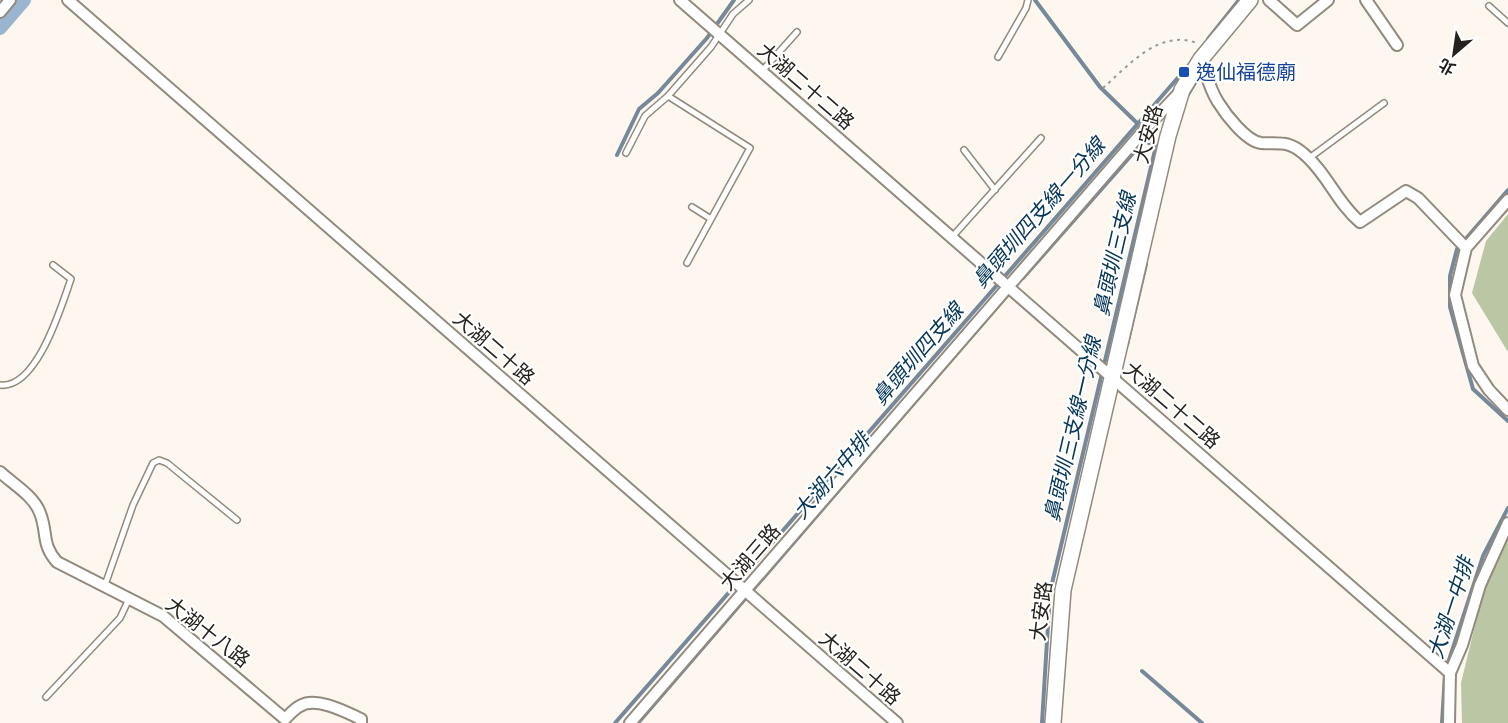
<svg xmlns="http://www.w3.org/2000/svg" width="1508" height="723" font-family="Bitter,'Noto Sans TC',serif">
<rect width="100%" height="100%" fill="#fdf7f0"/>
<!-- forest -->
<path fill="#bac6a4" d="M 1508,214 L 1508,352 L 1472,293 L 1486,241 Z
M 1508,536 L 1508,723 L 1462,723 L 1461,683 L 1486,580 Z"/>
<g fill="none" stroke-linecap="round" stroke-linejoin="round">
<!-- stream -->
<path stroke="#76899a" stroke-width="4" d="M 1035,0 L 1100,87 L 1137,123
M 1208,39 L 1239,0
M 1186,98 L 1202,71
M 617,155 L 639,109 L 658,93 L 707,38 L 734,0
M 1508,190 L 1457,249 L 1450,276 L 1450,307 L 1473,389 L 1508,421
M 1023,278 L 1144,141 L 1156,146
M 1127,345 L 1146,264
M 1447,666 L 1483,556 L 1508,508
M 1142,671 L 1202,723
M 615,723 L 1189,65
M 638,723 L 1010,292
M 1042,723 L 1050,592 L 1156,146
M 1442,723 L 1445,674"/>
<!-- canal -->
<path stroke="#99b5cf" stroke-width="14" d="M 0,28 L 24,0"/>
<!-- lane casing -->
<g stroke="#938a7e" stroke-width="8">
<path id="lane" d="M 1489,6 L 1508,23
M 998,57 L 1026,8 L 1028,0
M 762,71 L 797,32
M 964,150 L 995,190
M 626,153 L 645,116 L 668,96
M 1308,159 L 1384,103
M 692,207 L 711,219
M 952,237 L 1041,138
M 687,263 L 750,148 L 668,96 L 711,47 L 733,14 L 749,0
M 0,385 C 37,389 61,307 71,279 L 53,265
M 105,585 L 133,505 L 153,463 L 159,460 L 167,463 L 237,520
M 46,697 L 120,618 L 129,599"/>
</g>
<!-- street casing -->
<g stroke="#938a7e" stroke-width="14">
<path id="street" d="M 68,0 L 897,723
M 680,0 L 1450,673
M 1269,0 L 1297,25 L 1328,0
M 1366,0 L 1397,45
M 0,12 L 10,0
M 1201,59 C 1206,73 1210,90 1218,102 C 1226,115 1246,141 1261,143 C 1280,144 1288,140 1304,154 C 1327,173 1337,203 1360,222 L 1406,191 L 1418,198 L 1466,248
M 1508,200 L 1466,248 L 1455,295 L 1473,366 L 1489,390 L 1508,410
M 0,472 C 13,484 34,496 40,513 C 48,533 41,544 57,562 L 163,616 L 285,719 C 289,715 294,709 300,706 C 316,696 346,712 361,719 L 361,723
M 630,723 L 1145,129 L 1180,92
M 1449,723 L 1450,673 L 1462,645 L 1480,585 L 1508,523"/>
</g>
<!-- secondary casing -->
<g stroke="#938a7e" stroke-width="18">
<path id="secondary" d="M 1053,723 L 1063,590 L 1168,136 L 1182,90 L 1201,59 L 1250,0"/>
</g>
<!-- path -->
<path stroke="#9b9791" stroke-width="2" stroke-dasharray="3 4.5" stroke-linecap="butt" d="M 1103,88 C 1129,65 1159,29 1197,43"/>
<!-- lane -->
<use href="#lane" stroke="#fff" stroke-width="5"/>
<!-- street -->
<use href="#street" stroke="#fff" stroke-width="10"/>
<!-- secondary -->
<use href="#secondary" stroke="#fff" stroke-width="15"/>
</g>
<!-- markers -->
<rect fill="#1a4fb4" stroke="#fff" stroke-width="2" x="1178" y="66" width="12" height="12" rx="3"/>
<g text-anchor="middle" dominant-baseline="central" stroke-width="4.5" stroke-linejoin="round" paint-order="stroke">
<!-- transit labels -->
<g font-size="20" fill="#164399" stroke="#fff" text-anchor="start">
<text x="1196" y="72">逸仙福德廟</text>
</g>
<!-- street labels -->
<g font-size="20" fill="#26231e" stroke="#fff">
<text transform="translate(806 86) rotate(41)">大湖二十二路</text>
<text transform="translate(1148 134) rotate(-75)">大安路</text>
<text transform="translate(494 348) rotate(41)">大湖二十路</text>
<text transform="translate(1172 405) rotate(41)">大湖二十二路</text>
<text transform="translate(750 557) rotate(-49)">大湖三路</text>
<text transform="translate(1041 611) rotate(-83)">大安路</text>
<text transform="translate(208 632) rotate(38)">大湖十八路</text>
<text transform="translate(860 668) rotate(41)">大湖二十路</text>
</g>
<!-- water labels -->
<g font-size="21" font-style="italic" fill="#053658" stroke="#fff">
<text transform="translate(1039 213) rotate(-49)">鼻頭圳四支線一分線</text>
<text transform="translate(1115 254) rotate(-77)">鼻頭圳三支線</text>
<text transform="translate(918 354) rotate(-49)">鼻頭圳四支線</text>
<text transform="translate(1073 429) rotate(-77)">鼻頭圳三支線一分線</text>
<text transform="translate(832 476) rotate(-49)">大湖六中排</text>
<text transform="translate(1451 608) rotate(-72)">大湖一中排</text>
</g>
</g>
<!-- north arrow -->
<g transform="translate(1454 54) rotate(209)" stroke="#ffffff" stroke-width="4.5" paint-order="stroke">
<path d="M0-4.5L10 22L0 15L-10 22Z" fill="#26231e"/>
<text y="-9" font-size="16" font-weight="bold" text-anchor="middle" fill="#26231e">北</text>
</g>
</svg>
